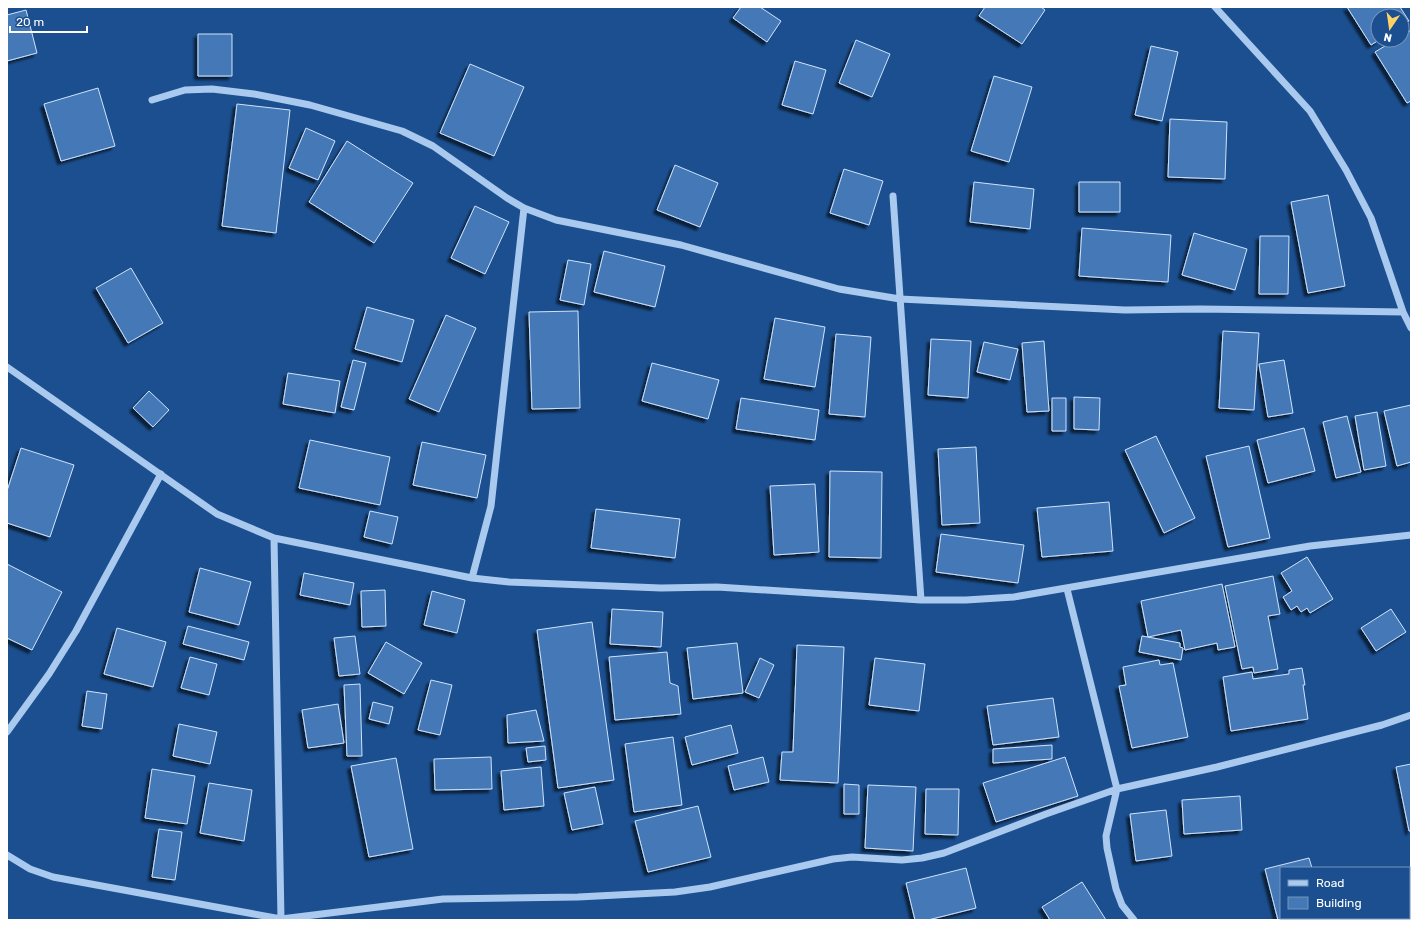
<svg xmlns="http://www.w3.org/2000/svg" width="1418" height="927" font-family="Rubik,sans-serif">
<defs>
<filter id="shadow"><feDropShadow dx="-3.5" dy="3.5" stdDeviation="1" flood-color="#0009"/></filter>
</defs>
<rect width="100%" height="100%" fill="#1b4f8f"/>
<!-- building -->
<path fill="#4478b7" stroke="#cfe3fa" filter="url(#shadow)" d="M 741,7 L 760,7 L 781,21 L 767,42 L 733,18 Z
M 985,7 L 1041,7 L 1045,10 L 1022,44 L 979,16 Z
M 1347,7 L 1400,7 L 1409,21 L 1402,25 L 1402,16 L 1378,16 L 1379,40 L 1371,45 Z
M 26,10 L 37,53 L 7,61 L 7,15 Z
M 1411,30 L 1411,101 L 1407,103 L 1375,52 L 1395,40 L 1402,40 L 1402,36 Z
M 198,34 L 232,34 L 232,76 L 198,76 Z
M 856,40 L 890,54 L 872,97 L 839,83 Z
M 1151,46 L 1178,52 L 1162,121 L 1135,115 Z
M 795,61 L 826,70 L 813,114 L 782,105 Z
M 470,64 L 524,87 L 494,156 L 440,133 Z
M 994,76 L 1032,87 L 1009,162 L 971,151 Z
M 98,88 L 115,146 L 61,161 L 44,104 Z
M 237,104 L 290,110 L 276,233 L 222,226 Z
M 1170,119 L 1227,122 L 1225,179 L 1168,177 Z
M 306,128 L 335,141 L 318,180 L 289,168 Z
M 347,141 L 413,183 L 374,243 L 309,202 Z
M 675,165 L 718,183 L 700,227 L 657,210 Z
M 844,169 L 883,181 L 869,225 L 830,213 Z
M 974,182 L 1034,189 L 1030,229 L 970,222 Z
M 1079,182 L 1120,182 L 1120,212 L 1079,212 Z
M 1328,195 L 1345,286 L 1308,293 L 1291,202 Z
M 475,206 L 509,222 L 485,274 L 451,258 Z
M 1082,228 L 1171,235 L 1168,282 L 1079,276 Z
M 1194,233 L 1247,249 L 1235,290 L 1182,275 Z
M 1260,236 L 1289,236 L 1288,294 L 1259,294 Z
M 604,251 L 665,266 L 655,307 L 594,292 Z
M 568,260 L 591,264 L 584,305 L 560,300 Z
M 131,268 L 163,323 L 128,343 L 96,288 Z
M 367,307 L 414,320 L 402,362 L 355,349 Z
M 578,311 L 580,408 L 532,409 L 529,312 Z
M 446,315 L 476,328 L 439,412 L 409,399 Z
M 775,318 L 825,327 L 815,387 L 764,379 Z
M 1223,331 L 1259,333 L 1254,410 L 1219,408 Z
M 836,334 L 871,337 L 865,417 L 829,414 Z
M 931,339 L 971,341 L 968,398 L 928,395 Z
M 1044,341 L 1049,411 L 1027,412 L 1022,343 Z
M 984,342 L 1018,349 L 1010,380 L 977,372 Z
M 353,360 L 366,363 L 354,410 L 341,407 Z
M 1284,360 L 1293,413 L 1268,417 L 1259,364 Z
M 652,363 L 719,380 L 708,419 L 642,401 Z
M 288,373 L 340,381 L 335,413 L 283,404 Z
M 149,391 L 169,410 L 153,427 L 133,408 Z
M 1074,397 L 1100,398 L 1099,430 L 1074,429 Z
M 741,398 L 819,410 L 815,440 L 736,429 Z
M 1052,398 L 1066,398 L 1066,431 L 1052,431 Z
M 1411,405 L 1411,462 L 1397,466 L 1384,411 Z
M 1377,412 L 1386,466 L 1364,470 L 1355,416 Z
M 1347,416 L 1361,472 L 1336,478 L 1323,422 Z
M 1304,428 L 1315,471 L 1268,483 L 1257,440 Z
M 1156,436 L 1195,518 L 1164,533 L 1125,450 Z
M 310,440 L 390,457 L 380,505 L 299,488 Z
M 422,442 L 486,455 L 477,498 L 413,485 Z
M 1249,446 L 1270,538 L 1228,547 L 1206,456 Z
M 976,447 L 980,523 L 942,525 L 938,449 Z
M 21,448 L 74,465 L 50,537 L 7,523 L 7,491 Z
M 830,471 L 882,472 L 881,558 L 829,557 Z
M 815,484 L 819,552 L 774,555 L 770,486 Z
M 1109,502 L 1113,551 L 1042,557 L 1037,508 Z
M 596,509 L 680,519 L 675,558 L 591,548 Z
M 370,511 L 398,517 L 392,544 L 364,537 Z
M 941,534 L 1024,545 L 1018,583 L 936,572 Z
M 1307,557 L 1333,599 L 1310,613 L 1307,608 L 1301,612 L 1297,606 L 1291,610 L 1283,597 L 1292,591 L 1281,573 Z
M 7,564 L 62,592 L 32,650 L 7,638 Z
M 200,568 L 251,582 L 239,625 L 189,612 Z
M 304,573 L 354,583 L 350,605 L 300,595 Z
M 1273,576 L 1280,614 L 1268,616 L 1278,669 L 1254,673 L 1253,667 L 1242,669 L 1225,586 Z
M 1222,584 L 1235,647 L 1218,650 L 1217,643 L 1185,650 L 1181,630 L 1148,637 L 1141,601 Z
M 385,590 L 386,626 L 362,627 L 361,591 Z
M 432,591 L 465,600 L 457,633 L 424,625 Z
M 612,609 L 663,612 L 661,647 L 610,644 Z
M 1391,609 L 1406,632 L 1376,651 L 1361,628 Z
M 592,622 L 614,780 L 558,788 L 537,630 Z
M 188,626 L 249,642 L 244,660 L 183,644 Z
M 117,628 L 166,642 L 153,687 L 104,674 Z
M 355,636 L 360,674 L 339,676 L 334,638 Z
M 1142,636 L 1180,643 L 1180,647 L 1183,648 L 1181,660 L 1139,652 Z
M 386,642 L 422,663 L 404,694 L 368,673 Z
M 737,643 L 743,693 L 693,699 L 687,648 Z
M 797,645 L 844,647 L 838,783 L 780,780 L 782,752 L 793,752 Z
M 667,652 L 670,683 L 678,686 L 681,714 L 615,720 L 609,657 Z
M 190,657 L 217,664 L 209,695 L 181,688 Z
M 760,658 L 774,665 L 759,698 L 745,692 Z
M 875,658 L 925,664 L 919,711 L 869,705 Z
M 1159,660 L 1160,665 L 1173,663 L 1188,737 L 1132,748 L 1119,686 L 1126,685 L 1123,667 Z
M 1302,668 L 1305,685 L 1303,685 L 1308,719 L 1231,731 L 1223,677 L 1252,672 L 1253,679 L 1289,674 L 1289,670 Z
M 431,680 L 452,685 L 440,735 L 418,730 Z
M 360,684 L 362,756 L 347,756 L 344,685 Z
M 87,691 L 107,694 L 102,729 L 82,726 Z
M 1053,698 L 1059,737 L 993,745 L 987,706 Z
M 373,702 L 393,707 L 389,724 L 369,719 Z
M 338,704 L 344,743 L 308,748 L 302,710 Z
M 536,710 L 544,741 L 508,743 L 507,715 Z
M 179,724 L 217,732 L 210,764 L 173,756 Z
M 731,725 L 738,753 L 692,765 L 685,737 Z
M 673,737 L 682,805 L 634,812 L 625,744 Z
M 1052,745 L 1052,759 L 993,763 L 993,749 Z
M 545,746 L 546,760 L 528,762 L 526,748 Z
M 491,757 L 492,789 L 435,790 L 434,759 Z
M 763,757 L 769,782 L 734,790 L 728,766 Z
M 1065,757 L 1078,796 L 996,822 L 983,783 Z
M 396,758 L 413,849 L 369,857 L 351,766 Z
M 1411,764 L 1411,831 L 1409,831 L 1396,767 Z
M 541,767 L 544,806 L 504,810 L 501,771 Z
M 152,769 L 195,776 L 187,824 L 145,818 Z
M 209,783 L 252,790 L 244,841 L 200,833 Z
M 844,784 L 859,785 L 859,814 L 844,814 Z
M 868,785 L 916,787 L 913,851 L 865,848 Z
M 595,787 L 603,824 L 572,830 L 564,793 Z
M 926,789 L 959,789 L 958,835 L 925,834 Z
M 1240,796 L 1242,830 L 1184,834 L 1182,800 Z
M 698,806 L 711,857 L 648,872 L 635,821 Z
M 1166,810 L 1172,856 L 1136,861 L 1130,814 Z
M 159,829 L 182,832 L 175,880 L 152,877 Z
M 1309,858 L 1312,868 L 1281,868 L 1281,918 L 1293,918 L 1278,920 L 1265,869 Z
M 966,868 L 976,908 L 928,920 L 915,920 L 906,883 Z
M 1082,882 L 1106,920 L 1050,920 L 1042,907 Z"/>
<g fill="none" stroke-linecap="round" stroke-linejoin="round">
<!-- minor -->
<path stroke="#a9c9ee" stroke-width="7" d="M 1215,7 L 1310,111 L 1346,170 L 1371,218 L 1403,312 L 1411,328
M 152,100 L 185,90 L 212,89 L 254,94 L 310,105 L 402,131 L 433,146 L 507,198 L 524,208 L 556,220 L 681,245 L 839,289 L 900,299 L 1125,310 L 1200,309 L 1403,312
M 893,196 L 921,600
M 7,367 L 217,514 L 274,538 L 472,578 L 509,582 L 661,588 L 717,587 L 921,600 L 966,600 L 1014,597 L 1310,546 L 1411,535
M 274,538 L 281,919 L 443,899 L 578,897 L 675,892 L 710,887 L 833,859 L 852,857 L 902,860 L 922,858 L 944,853 L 1046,814 L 1117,789 L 1217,767 L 1382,725 L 1411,715
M 472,578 L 491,506 L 524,208
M 1067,589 L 1117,789 L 1106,836 L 1107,848 L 1116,889 L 1122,905 L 1134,920
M 7,732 L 49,674 L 76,631 L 161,474
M 7,855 L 30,869 L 53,877 L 281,919 L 280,920"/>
</g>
<!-- border -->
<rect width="1418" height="927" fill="none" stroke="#ffffff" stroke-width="16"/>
<!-- legend -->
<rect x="1280" y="867" width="130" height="52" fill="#1b4f8f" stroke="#7695bc"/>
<rect x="1288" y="880" width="20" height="6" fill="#a9c9ee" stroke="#7695bc"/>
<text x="1316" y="887" font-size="12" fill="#ffffff">Road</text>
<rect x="1288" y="897" width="20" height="12" fill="#4478b7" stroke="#7695bc"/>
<text x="1316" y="907" font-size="12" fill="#ffffff">Building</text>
<!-- north arrow -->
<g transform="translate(1390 28) rotate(193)"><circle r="19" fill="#1b4f8f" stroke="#7695bc"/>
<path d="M0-3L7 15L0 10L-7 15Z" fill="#ffd166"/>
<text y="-6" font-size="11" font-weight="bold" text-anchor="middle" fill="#ffffff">N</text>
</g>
<!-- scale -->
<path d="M10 26v6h77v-6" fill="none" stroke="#ffffff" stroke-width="2"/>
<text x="16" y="26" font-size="12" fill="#ffffff" stroke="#1b4f8f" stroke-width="3" paint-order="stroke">20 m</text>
</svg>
